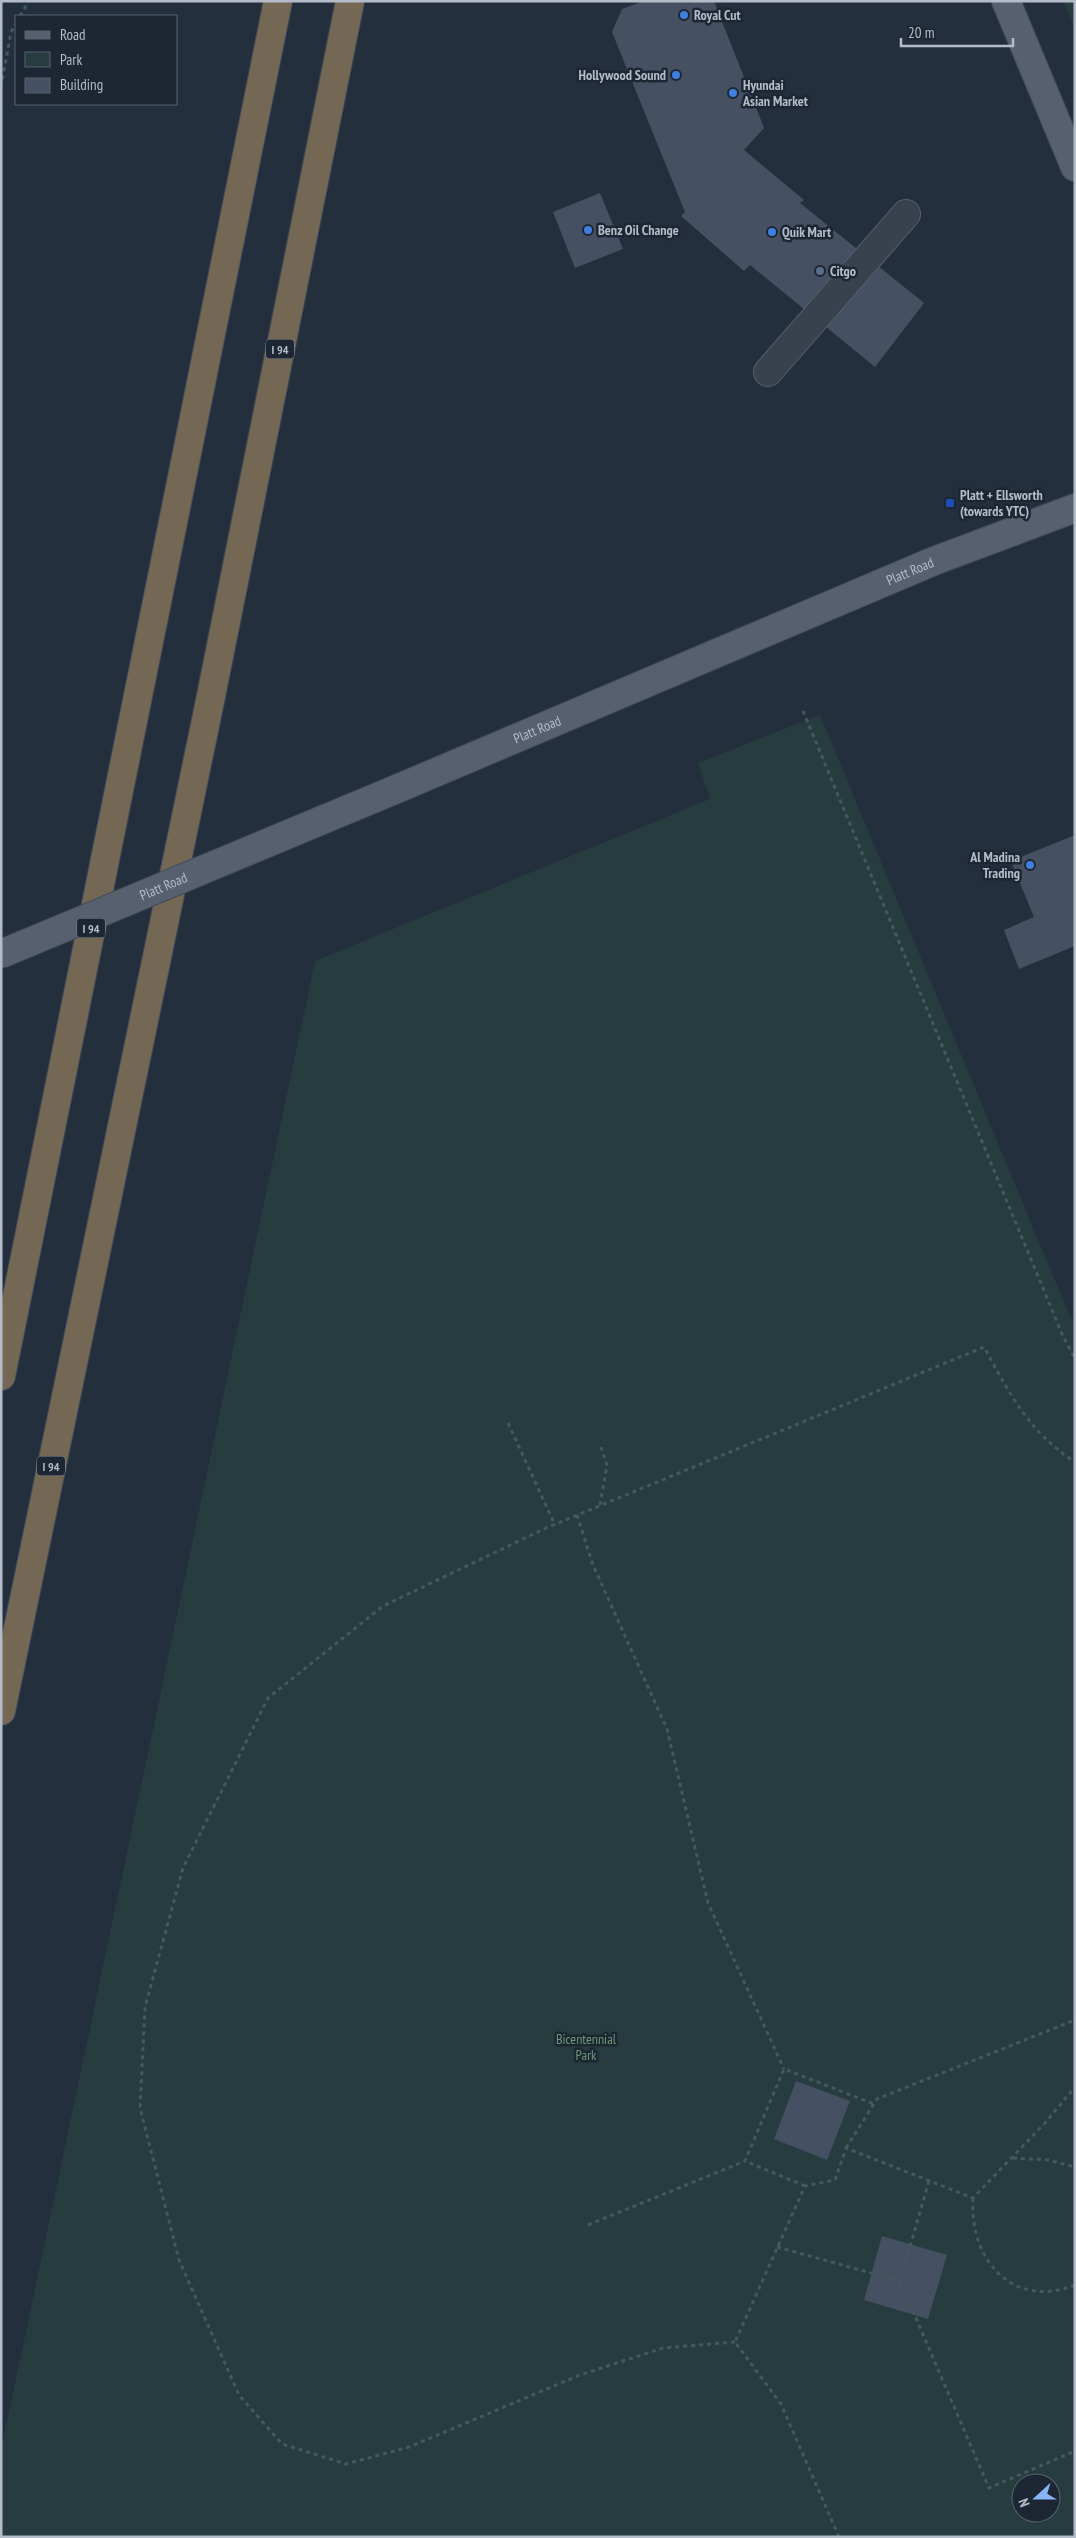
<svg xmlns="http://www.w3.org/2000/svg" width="1076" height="2538" font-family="'PT Sans Narrow',sans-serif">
<rect width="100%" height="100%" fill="#242f3e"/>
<!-- green -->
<path fill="#263c3f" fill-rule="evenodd" d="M 1063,1 L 1075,1 L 1075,30 Z
M 820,715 L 1071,1319 L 1075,1318 L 1075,2537 L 1,2537 L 1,2450 L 315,961 L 710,799 L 698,763 ZM 1021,2483 L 1051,2483 L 1051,2513 L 1021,2513 Z"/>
<!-- building -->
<path fill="#455162" d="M 644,1 L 714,1 L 764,128 L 744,150 L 804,200 L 800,203 L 924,303 L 875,367 L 750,265 L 744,271 L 681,216 L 685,212 L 612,32 L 622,9 Z
M 600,193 L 623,249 L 575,268 L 553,212 Z
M 1075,835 L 1075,946 L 1019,969 L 1004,930 L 1034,917 L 1011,861 Z
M 796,2081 L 850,2101 L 827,2160 L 774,2139 Z
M 882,2236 L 947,2255 L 928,2319 L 864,2300 Z"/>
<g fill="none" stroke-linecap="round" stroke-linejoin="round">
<!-- minor casing -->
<g stroke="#565f6c" stroke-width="30">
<path id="minor" d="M 768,372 L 906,214"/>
</g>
<!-- major casing -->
<g stroke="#414a57" stroke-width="30">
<g id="major">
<path d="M 1006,1 L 1075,167"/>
<path id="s1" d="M 399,788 L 934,561 L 1075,508"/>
</g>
</g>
<!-- highway casing -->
<g stroke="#434c59" stroke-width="30">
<path id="highway" d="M 1,1376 L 278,1
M 1,1711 L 211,696 L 350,1"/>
</g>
<!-- path -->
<path stroke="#44595c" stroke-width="3" stroke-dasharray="4 4" stroke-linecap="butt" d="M 20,16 L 29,1
M 1,87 L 11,32 L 16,23
M 803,711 L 1062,1334 L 1075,1359
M 508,1423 L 555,1525
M 600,1505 L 607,1465 L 601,1447
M 577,1515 L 593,1565 L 667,1729 L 708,1903 L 784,2069
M 846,2148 L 877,2099 L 1075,2020
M 1013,2158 L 1048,2160 L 1075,2167
M 929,2181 L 900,2281 L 989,2488 L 1075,2451
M 805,2186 L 745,2161 L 784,2069 L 874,2104
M 973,2198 C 969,2259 1012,2310 1075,2285
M 588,2225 L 745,2161
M 777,2247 L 900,2281
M 735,2342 L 663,2348 L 580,2375 L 409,2447 L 346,2464 L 282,2444 L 239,2395 L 179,2260 L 140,2108 L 145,2007 L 183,1868 L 268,1698 L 383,1606 L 546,1528 L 984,1347 C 1010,1394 1028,1431 1075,1462
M 839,2537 L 781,2404 L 735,2342 L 805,2186 L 835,2180 L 846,2148 L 973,2198 L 1045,2123 L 1075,2087"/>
<!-- minor -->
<use href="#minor" stroke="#38414e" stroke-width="28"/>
<!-- major -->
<use href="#major" stroke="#56606e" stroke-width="28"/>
<!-- highway -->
<use href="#highway" stroke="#746855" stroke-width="28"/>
<!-- major-bridge casing -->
<g stroke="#414a57" stroke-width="30" stroke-linecap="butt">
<g id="major-bridge">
<path id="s2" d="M 1,954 L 399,788"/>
</g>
</g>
<!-- major-bridge -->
<use href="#major-bridge" stroke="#56606e" stroke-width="28"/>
</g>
<!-- markers -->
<g fill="#3f7fe0" stroke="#1d2633" stroke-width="2">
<circle cx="684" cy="15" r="5"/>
<circle cx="676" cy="75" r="5"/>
<circle cx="733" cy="93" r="5"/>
<circle cx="588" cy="230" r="5"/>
<circle cx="772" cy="232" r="5"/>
<circle cx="1030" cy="865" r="5"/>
</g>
<circle fill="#5c6f8a" stroke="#1d2633" stroke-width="2" cx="820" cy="271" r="5"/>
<rect fill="#1a4fb4" stroke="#1d2633" stroke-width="2" x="945" y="498" width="10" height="10" rx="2.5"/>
<g text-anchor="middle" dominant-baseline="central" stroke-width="5" stroke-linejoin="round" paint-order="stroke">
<!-- shield labels -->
<g fill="#1d2633" stroke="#878f9c" stroke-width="1">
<rect x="266" y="339.5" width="28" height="19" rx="4"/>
<rect x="77" y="918.5" width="28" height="19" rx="4"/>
<rect x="37" y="1456.5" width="28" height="19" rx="4"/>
</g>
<g font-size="12" font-weight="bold" fill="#b4bcc9">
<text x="280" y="349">I 94</text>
<text x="91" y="928">I 94</text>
<text x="51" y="1466">I 94</text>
</g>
<!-- poi labels -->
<g font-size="14" font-weight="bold" fill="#b4bcc9" stroke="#1d2633" text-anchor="start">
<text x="694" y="15">Royal Cut</text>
<text x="666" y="75" text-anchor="end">Hollywood Sound</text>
<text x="743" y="85">Hyundai<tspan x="743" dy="16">Asian Market</tspan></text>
<text x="598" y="230">Benz Oil Change</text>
<text x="782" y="232">Quik Mart</text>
<text x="830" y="271">Citgo</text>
<text x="960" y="495">Platt + Ellsworth<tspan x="960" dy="16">(towards YTC)</tspan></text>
<text x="1020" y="857" text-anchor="end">Al Madina<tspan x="1020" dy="16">Trading</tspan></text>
</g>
<!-- street labels -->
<g font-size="14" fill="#b4bcc9" stroke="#1d2633">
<text stroke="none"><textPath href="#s1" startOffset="555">Platt Road</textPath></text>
<text stroke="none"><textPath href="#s1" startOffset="150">Platt Road</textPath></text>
<text stroke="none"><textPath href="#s2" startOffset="176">Platt Road</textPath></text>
</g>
<!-- park labels -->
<g font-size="14" fill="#6b9a76" stroke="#1d2633">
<text x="586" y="2039">Bicentennial<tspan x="586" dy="16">Park</tspan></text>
</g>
</g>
<!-- border -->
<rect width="1076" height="2538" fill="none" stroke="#b4bcc9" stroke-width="5"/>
<!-- legend -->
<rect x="15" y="15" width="162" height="90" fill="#1d2633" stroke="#59626f"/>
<rect x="25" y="31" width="25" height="8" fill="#56606e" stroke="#59626f"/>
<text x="60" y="40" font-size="15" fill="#b4bcc9">Road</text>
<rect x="25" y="52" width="25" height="15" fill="#263c3f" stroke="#59626f"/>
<text x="60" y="65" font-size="15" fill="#b4bcc9">Park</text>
<rect x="25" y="78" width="25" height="15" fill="#455162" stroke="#59626f"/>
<text x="60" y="90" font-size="15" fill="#b4bcc9">Building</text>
<!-- north arrow -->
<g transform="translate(1036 2498) rotate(249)"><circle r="24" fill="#1d2633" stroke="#59626f"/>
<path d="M0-4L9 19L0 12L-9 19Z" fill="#8ab4f8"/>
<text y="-8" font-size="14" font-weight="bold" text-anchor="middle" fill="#b4bcc9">N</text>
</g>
<!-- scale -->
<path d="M901 38v8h112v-8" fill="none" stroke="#b4bcc9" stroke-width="2.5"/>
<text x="908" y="38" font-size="15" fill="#b4bcc9" stroke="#1d2633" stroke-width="4" paint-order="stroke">20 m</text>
</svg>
